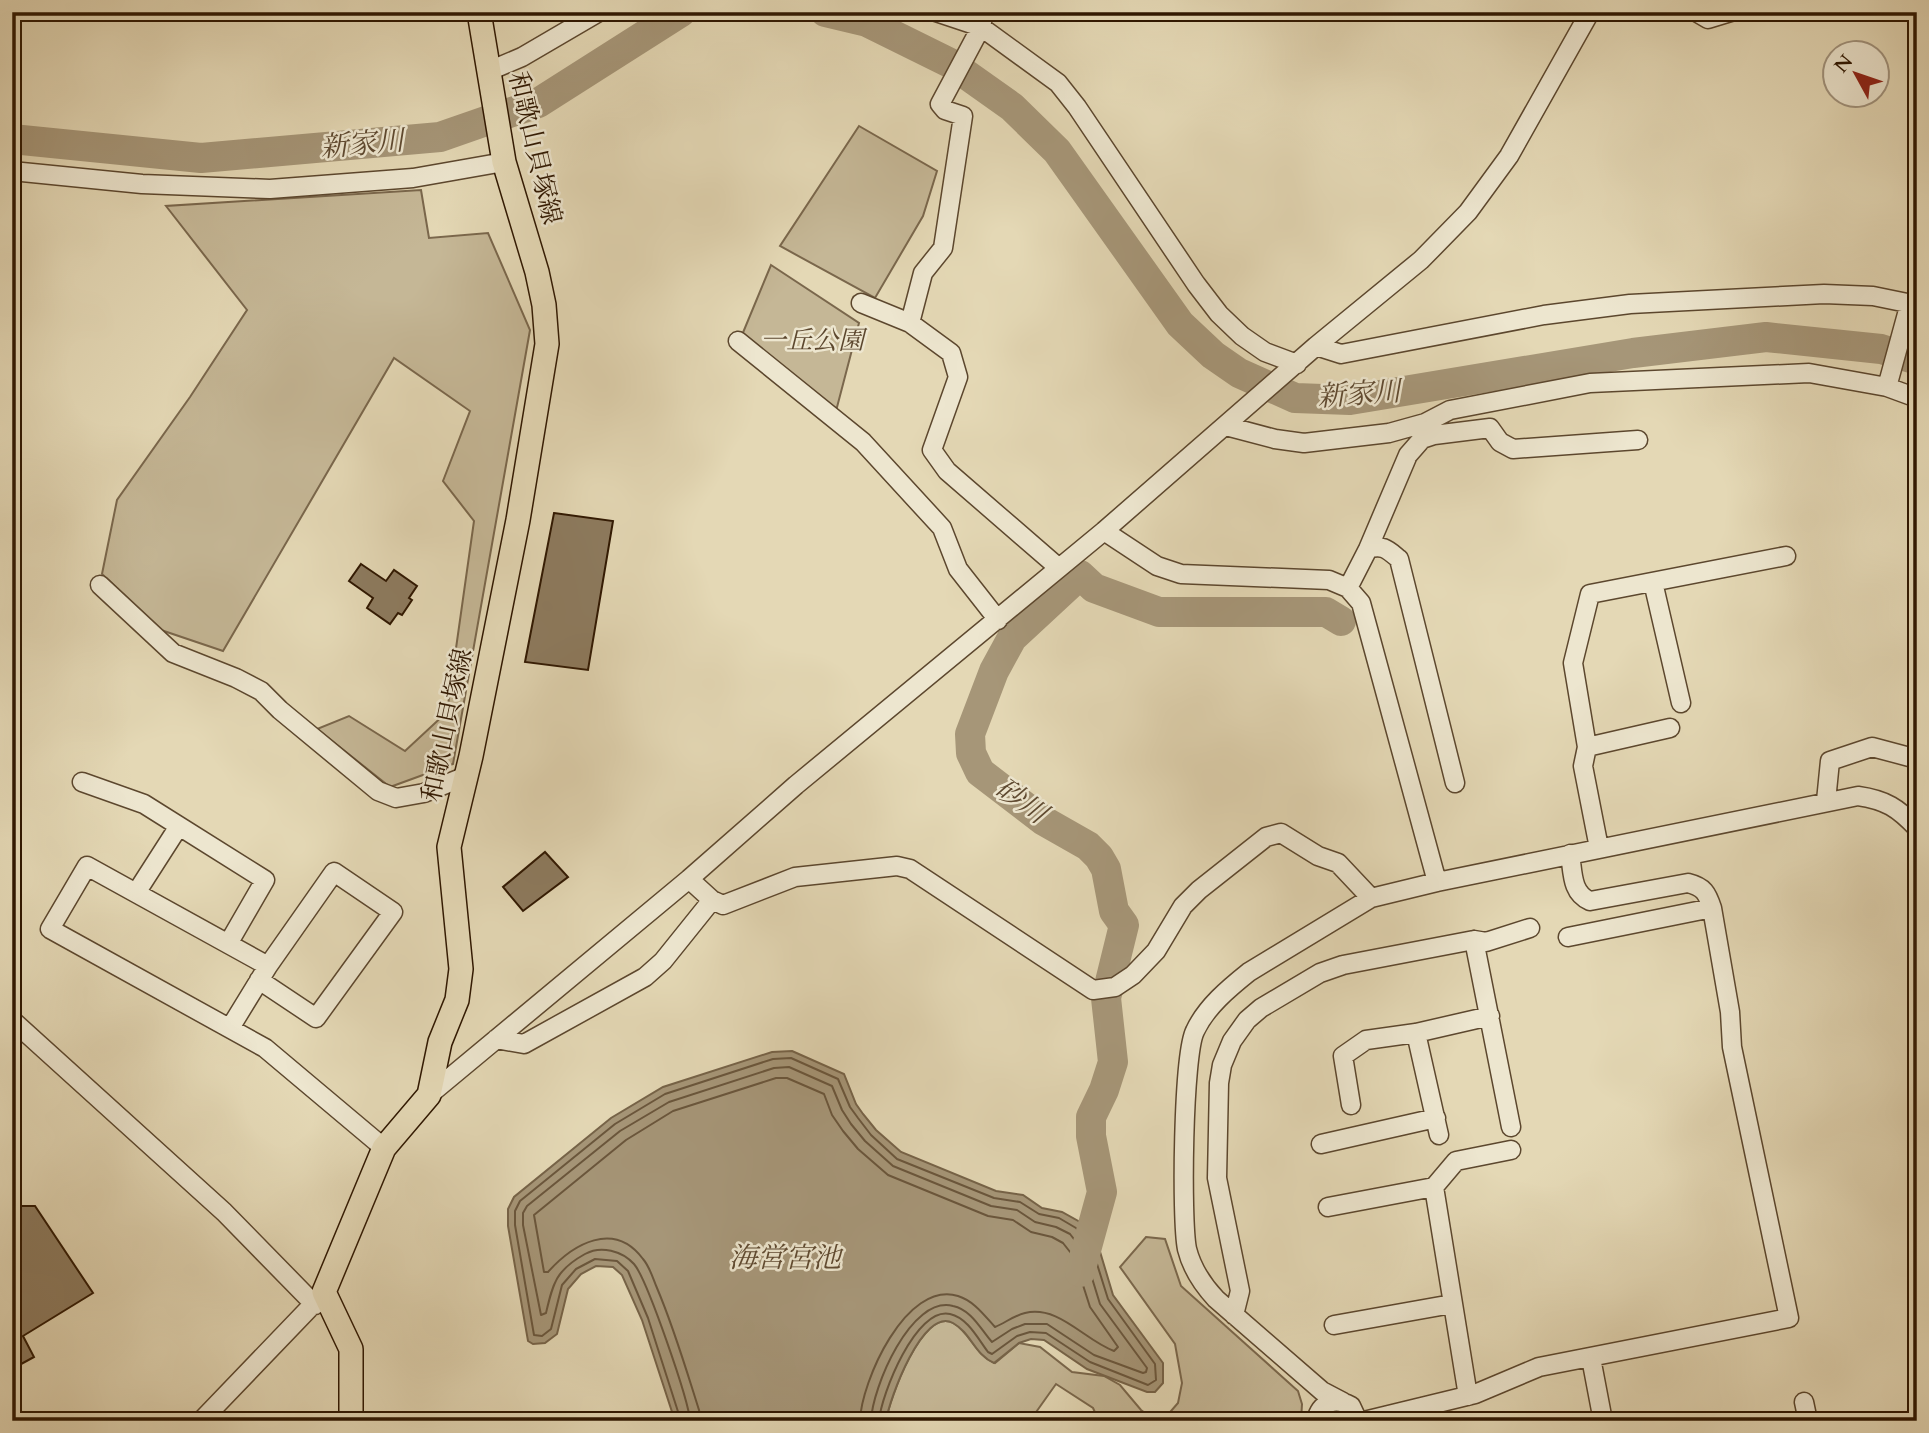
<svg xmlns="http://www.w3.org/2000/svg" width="1929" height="1433" font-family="Cardo,'Noto Serif JP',serif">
<rect width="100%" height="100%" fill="#e4d8b5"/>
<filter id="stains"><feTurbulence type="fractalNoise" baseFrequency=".00286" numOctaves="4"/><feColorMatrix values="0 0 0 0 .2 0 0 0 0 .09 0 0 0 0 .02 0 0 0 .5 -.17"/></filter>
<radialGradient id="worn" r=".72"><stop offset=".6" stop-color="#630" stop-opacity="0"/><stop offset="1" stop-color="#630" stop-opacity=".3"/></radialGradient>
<!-- green -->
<path fill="#c5b796" stroke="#7a674c" stroke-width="2" d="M 859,126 L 937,171 L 923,216 L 875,298 L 780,246 Z
M 421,190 L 429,238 L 488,233 L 530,330 L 453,764 L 390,787 L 317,729 L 349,716 L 405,751 L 447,712 L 474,521 L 443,481 L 470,411 L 394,358 L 223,651 L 161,630 L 102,574 L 117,500 L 190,397 L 247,310 L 166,206 Z
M 771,265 L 859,323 L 836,411 L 742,335 Z
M 1146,1237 L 1165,1239 L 1181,1286 L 1298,1391 L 1302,1404 L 1301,1421 L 1099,1421 L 1093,1408 L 1056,1384 L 1034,1415 L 991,1413 L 986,1421 L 886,1421 C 889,1400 923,1306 953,1323 C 971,1333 975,1355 995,1363 L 1019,1343 L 1040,1347 L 1072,1372 L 1104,1376 L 1120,1385 L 1141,1410 L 1152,1418 L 1165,1418 L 1178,1403 L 1182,1383 L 1175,1344 L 1120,1267 Z"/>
<!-- water -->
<path fill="#a69678" stroke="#766348" stroke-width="2" d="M 792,1051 L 844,1074 L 856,1104 L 863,1114 L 876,1130 L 901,1152 L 996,1191 L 1023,1195 L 1042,1208 L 1062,1212 L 1080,1222 L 1098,1245 L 1113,1295 L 1163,1363 L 1163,1383 L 1155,1392 L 1147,1392 L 1087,1369 L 1044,1340 L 1031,1339 L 1019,1343 L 994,1363 C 975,1355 971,1333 953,1323 C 923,1306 889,1400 886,1421 L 675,1421 L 642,1320 L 622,1275 L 613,1267 L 596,1266 L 581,1274 L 568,1289 L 557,1334 L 545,1343 L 533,1344 L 528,1341 L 508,1226 L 508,1209 L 514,1197 L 611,1118 L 663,1087 L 772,1052 Z"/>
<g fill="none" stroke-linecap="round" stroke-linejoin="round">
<!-- shore -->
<path stroke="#6a563c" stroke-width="2" d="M 681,1421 L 648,1318 L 628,1271 L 617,1261 L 595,1259 L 576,1269 L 562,1285 L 551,1329 L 542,1336 L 534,1335 L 515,1225 L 515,1211 L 520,1201 L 615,1124 L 665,1094 L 773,1059 L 791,1058 L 838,1079 L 850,1107 L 858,1118 L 871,1135 L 897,1159 L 994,1198 L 1020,1202 L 1039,1214 L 1059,1218 L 1076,1228 L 1092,1248 L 1108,1299 L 1155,1364 L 1156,1380 L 1148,1385 L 1090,1362 L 1046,1333 L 1030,1332 L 1017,1336 L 992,1354 L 988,1352 C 978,1339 968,1318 950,1314 C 916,1306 881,1395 879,1421
M 690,1421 C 689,1401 647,1279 634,1264 C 622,1251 601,1245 585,1254 C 556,1270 553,1283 546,1313 L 541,1315 L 523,1225 L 523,1213 L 527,1206 L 620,1131 L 669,1102 L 774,1068 L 789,1067 L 832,1086 L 842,1110 L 851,1124 L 865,1141 L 893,1166 L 991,1206 L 1017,1210 L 1035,1222 L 1056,1227 L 1070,1234 L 1084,1252 L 1100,1304 L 1147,1368 L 1146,1372 L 1143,1373 L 1094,1355 L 1047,1324 L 1025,1324 L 1012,1329 L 992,1342 C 981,1330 972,1310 953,1306 C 911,1295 872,1388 871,1421
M 701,1421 L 699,1410 C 686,1369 674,1328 657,1288 C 653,1279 650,1267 643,1259 C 614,1220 573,1244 548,1272 L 544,1272 L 534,1215 L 626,1140 L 673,1111 L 776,1078 L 787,1078 L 824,1094 L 832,1115 L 843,1131 L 858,1149 L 888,1175 L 988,1216 L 1013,1220 L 1031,1232 L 1052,1237 L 1063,1243 L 1074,1257 L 1090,1307 L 1118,1347 L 1114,1351 C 1084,1340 1059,1305 1025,1313 C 1013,1316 1005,1323 995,1327 C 984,1315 974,1301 958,1296 C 906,1280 861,1382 860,1421"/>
<!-- river -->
<path stroke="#a69678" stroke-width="30" d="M 825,12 L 867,22 L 950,63 L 1012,107 L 1057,151 L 1180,324 L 1213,355 L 1239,373 L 1295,398 L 1350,400 L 1633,353 L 1766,337 L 1881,349 L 1917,360
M 12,139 L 201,158 L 440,137 L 538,103 L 681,12
M 1080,1272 L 1102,1192 L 1091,1136 L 1091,1117 L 1104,1090 L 1113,1062 L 1106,998 L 1124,925 L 1114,911 L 1106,869 L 1099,857 L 1088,846 L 1044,821 L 980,772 L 971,753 L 970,734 L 994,671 L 1012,638 L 1080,575 L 1094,588 L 1159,612 L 1326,612 L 1341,621"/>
</g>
<!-- building -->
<path fill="#8d7b5f" stroke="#2f1701" stroke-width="2" d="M 554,513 L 613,521 L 588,670 L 525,662 Z
M 361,564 L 386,581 L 394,570 L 417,586 L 409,598 L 412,600 L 402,615 L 398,613 L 390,624 L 367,608 L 373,598 L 349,581 Z
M 545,852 L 568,877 L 523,911 L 503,887 Z
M 12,1206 L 35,1206 L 93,1293 L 23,1336 L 34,1357 L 12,1369 Z"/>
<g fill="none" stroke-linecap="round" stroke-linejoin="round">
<!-- minor casing -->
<g stroke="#5c472e" stroke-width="21">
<path id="minor" d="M 936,12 L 981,27 L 1058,83 L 1077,107 L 1196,284 L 1219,314 L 1242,336 L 1265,352 L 1297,364
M 1696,12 L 1708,19 L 1731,12
M 489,71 L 522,57 L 599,12
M 12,171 L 142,184 L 270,189 L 413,178 L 504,162
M 861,303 L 910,323 L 951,353 L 958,377 L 932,450 L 947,471 L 1059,568
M 910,323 L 923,273 L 943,248 L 963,116 L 945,110 L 940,104 L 981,27 L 984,12
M 738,341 L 863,442 L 942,528 L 958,569 L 998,620
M 1316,346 L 1341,354 L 1544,315 L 1630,304 L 1824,294 L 1873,296 L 1917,305
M 1887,387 L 1910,303
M 1226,426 L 1275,439 L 1304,443 L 1389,433 L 1425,423 L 1450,410 L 1590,383 L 1809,373 L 1887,387 L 1917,398
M 1104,531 L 1157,566 L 1181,574 L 1329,580 L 1348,588 L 1361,603 L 1437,882
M 1368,549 C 1383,544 1388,550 1399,559 L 1455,783
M 1653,582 L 1681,703
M 100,585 L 173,653 L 236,678 L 261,691 L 280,710 L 378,791 L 396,798 L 424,793 L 466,776
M 1348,588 L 1368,549 L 1408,455 L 1422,439 L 1434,435 L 1490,428 L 1500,442 L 1513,449 L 1638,440
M 1587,747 L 1573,663 L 1590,594 L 1786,556
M 82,782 L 144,804 L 265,880 L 228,944
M 1826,801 L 1830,761 L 1872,747 L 1917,759
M 1599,848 L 1583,766 L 1587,747 L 1670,728
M 1570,854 C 1573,872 1571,893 1590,901 L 1688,883 C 1704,887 1707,893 1712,908
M 689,879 L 712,900 L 723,905 L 795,877 L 897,866 L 910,869 L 1093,990 L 1115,987 L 1133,975 L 1156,951 L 1183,906 L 1199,890 L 1266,837 L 1281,833 L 1318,856 L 1338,863 L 1371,898
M 136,893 L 179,826
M 1474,940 L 1511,1127
M 268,966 L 87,866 L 50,929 L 265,1048 L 384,1148
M 12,1020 L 224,1212 L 315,1305
M 230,1028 L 268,966 L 334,872 L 393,912 L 316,1018 L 259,980
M 1416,1033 L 1439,1135
M 496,1039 L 524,1044 L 645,977 L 663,961 L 712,900
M 429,1095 L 689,879 L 796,785 L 1104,531 L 1316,346 L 1421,260 L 1468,212 L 1509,156 L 1590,12
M 1351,1105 L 1343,1056 L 1366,1040 L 1416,1033 L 1490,1016
M 1321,1144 L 1436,1118
M 1434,1187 L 1456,1161 L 1511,1150
M 1328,1207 L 1434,1187 L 1468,1396
M 1234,1315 L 1240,1291 L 1217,1178 L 1219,1083 L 1222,1065 L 1232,1041 L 1247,1020 L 1261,1008 L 1320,973 L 1343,965 L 1474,940 L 1486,942 L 1530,928
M 1334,1325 L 1452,1304
M 1591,1358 L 1603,1421
M 1343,1402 L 1322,1391 L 1216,1299 C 1202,1284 1192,1269 1187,1249 C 1181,1219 1183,1055 1195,1031 C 1206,1007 1229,988 1249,972 L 1371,898 L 1437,882 L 1858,796 C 1886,800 1898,808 1917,828
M 1804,1402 L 1808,1421
M 201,1421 L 322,1295
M 1316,1421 C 1320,1402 1335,1397 1351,1406 L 1358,1421
M 1364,1421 L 1475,1394 L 1539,1367 L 1789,1318 L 1732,1047 L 1730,1012 L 1712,908 L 1568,937"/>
</g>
<!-- major casing -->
<g stroke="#2f1701" stroke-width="26">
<path id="major" d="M 351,1421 L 351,1349 L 324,1292 L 384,1148 L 429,1095 L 440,1042 L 457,1000 L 461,969 L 449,847 L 471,756 L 518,520 L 547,344 L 544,305 L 537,272 L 504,162 L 479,12"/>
</g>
<!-- minor -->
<use href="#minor" stroke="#ede6cf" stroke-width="18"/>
<!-- major -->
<use href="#major" stroke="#e4d8b5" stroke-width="23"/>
</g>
<g text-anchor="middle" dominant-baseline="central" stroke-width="5" stroke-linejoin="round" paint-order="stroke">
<!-- street labels -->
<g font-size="26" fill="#2f1701" stroke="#ede6cf">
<text transform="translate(535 148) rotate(77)">和歌山貝塚線</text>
<text transform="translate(447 725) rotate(-78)">和歌山貝塚線</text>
</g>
<!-- park labels -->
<g font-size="26" font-style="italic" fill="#5c472e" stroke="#ede6cf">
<text x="812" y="340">一丘公園</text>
</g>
<!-- water labels -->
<g font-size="28" font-style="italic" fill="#5f4a31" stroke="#ede6cf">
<text transform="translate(362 144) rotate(-5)">新家川</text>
<text transform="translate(1359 394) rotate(-4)">新家川</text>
<text transform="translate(1021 801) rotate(35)">砂川</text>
<text x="785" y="1258">海営宮池</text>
</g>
</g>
<!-- margin -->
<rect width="1929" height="1433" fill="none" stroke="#e4d8b5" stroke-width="42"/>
<rect x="14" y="14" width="1901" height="1405" fill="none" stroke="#2f1701" stroke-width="3.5"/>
<rect x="21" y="21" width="1887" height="1391" fill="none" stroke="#2f1701" stroke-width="2"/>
<!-- north arrow -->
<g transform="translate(1856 74) rotate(310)"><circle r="33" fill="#ede6cf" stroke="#a1937d" stroke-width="2"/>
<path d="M0-5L12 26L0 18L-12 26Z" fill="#8f2418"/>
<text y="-10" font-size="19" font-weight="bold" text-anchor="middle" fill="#2f1701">N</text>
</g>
<rect width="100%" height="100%" filter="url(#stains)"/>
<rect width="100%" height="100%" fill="url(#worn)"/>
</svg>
